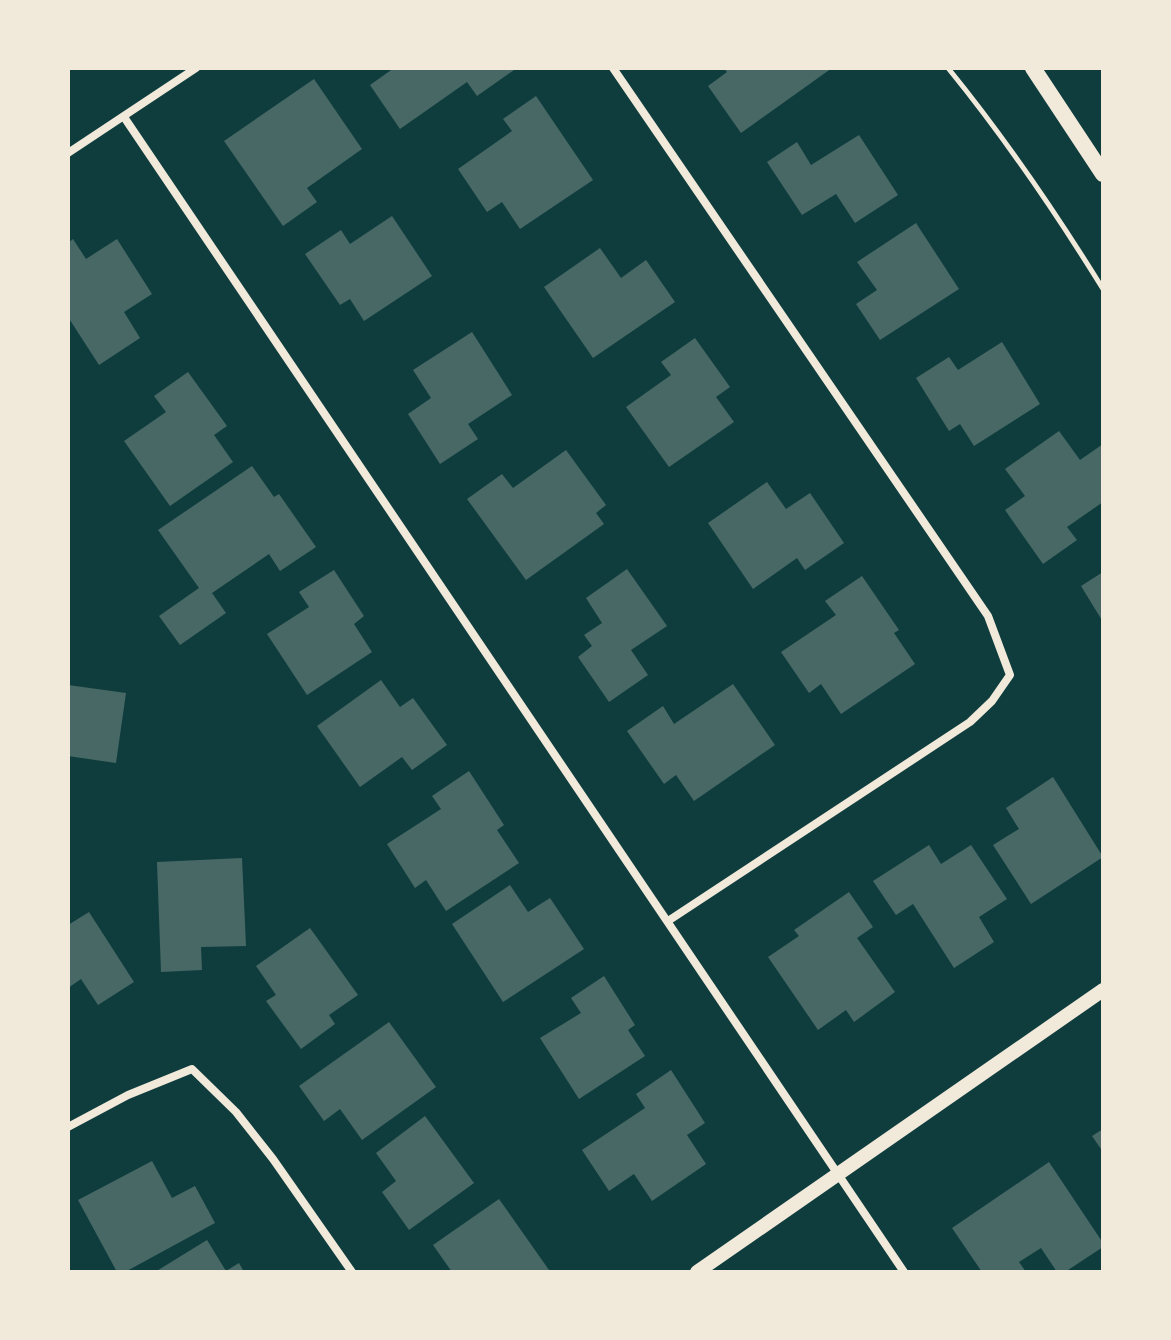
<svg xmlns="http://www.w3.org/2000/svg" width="1171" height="1340" font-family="Ubuntu,sans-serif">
<rect width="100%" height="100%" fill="#0f3d3e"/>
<!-- building -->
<path fill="#486865" d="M 394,68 L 512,68 L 514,70 L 477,96 L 467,82 L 400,129 L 370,85 Z
M 724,68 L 832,68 L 741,133 L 708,86 L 727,72 Z
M 314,79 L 362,149 L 307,188 L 317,202 L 283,226 L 224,141 Z
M 536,96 L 593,180 L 520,229 L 502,202 L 487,212 L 458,169 L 512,131 L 503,119 Z
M 859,135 L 898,195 L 855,223 L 836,194 L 802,215 L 767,162 L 797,142 L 811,165 Z
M 392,216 L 432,276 L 364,321 L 350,299 L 340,305 L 305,254 L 341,230 L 350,244 Z
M 916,223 L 959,289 L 880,340 L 856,304 L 877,290 L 857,262 Z
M 73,239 L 86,259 L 117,239 L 152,294 L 124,312 L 140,338 L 99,365 L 68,317 L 68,243 Z
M 600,248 L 621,278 L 646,260 L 675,302 L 593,358 L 544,287 Z
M 472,332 L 512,395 L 468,424 L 478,439 L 440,464 L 408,414 L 431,398 L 413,370 Z
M 695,338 L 730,387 L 716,397 L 734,422 L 669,467 L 626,407 L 671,375 L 661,362 Z
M 1002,342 L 1040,404 L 974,446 L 960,424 L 949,431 L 916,378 L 949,357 L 958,370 Z
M 188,372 L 227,426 L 214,435 L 233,462 L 170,506 L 124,441 L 166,412 L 154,396 Z
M 1059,431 L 1080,460 L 1103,444 L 1103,502 L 1067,527 L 1077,540 L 1043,564 L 1005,510 L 1025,496 L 1005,469 Z
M 566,450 L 606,505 L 596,513 L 604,524 L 526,580 L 467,499 L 502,474 L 513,488 Z
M 252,466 L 274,497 L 279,494 L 316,547 L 280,571 L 269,554 L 212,593 L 226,613 L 180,645 L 159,616 L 199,588 L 158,530 Z
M 767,482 L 786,509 L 810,493 L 844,543 L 805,570 L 797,558 L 753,589 L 708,523 Z
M 627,569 L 667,626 L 631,650 L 648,675 L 609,702 L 578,657 L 592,646 L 584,635 L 602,623 L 586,598 Z
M 334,570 L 364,616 L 354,624 L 372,652 L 307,695 L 267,634 L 309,607 L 299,592 Z
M 1103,572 L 1103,622 L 1081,586 Z
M 862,576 L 899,630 L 894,633 L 915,664 L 841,714 L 821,684 L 809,693 L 781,652 L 836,615 L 825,601 Z
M 381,680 L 400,707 L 413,698 L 447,745 L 412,770 L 402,757 L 360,787 L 317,726 Z
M 733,684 L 775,745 L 694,801 L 676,775 L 664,784 L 627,731 L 663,706 L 674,724 Z
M 68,685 L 126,693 L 116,763 L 68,756 Z
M 469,771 L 504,825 L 497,830 L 519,863 L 446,911 L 426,880 L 415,888 L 387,844 L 441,809 L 432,796 Z
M 1053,777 L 1103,857 L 1031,904 L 993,845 L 1019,829 L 1006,808 Z
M 929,845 L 941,864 L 971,845 L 1007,899 L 979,917 L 994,942 L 954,968 L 913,904 L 896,915 L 873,881 Z
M 242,858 L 246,946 L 201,947 L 202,970 L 161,972 L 157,862 Z
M 510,885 L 528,912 L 550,898 L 584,949 L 503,1002 L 452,924 Z
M 849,892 L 873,927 L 857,938 L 895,992 L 854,1022 L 846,1010 L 818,1030 L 768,957 L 799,936 L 794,930 Z
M 89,912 L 134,982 L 98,1005 L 81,979 L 68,988 L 68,925 Z
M 310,928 L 358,995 L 329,1015 L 335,1024 L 301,1049 L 266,1001 L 276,995 L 256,966 Z
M 604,976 L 635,1025 L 628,1030 L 645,1056 L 579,1099 L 540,1038 L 581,1013 L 571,998 Z
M 389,1022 L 436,1087 L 362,1140 L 340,1109 L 324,1121 L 299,1086 Z
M 671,1070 L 705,1123 L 687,1135 L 706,1164 L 652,1201 L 634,1174 L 609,1191 L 582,1150 L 645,1108 L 636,1094 Z
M 425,1116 L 474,1183 L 409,1230 L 382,1192 L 396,1181 L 376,1153 Z
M 1103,1129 L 1103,1152 L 1092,1136 Z
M 152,1161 L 172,1198 L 195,1186 L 215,1223 L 125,1272 L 117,1272 L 78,1200 Z
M 1049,1162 L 1103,1243 L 1103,1247 L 1065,1272 L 1057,1272 L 1041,1248 L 1019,1262 L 1026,1272 L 982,1272 L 952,1228 Z
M 499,1199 L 549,1270 L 452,1272 L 433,1245 Z
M 207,1240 L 226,1271 L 239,1263 L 244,1272 L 155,1272 Z"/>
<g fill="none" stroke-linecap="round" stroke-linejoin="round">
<!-- path -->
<path stroke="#f1e9da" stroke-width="5" d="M 948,68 C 1005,138 1056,213 1103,289"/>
<!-- minor -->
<path stroke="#f1e9da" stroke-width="8" d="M 613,68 L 988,616 L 1010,675 L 992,701 L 970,722 L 668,921
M 124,117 L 904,1272
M 68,153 L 196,68
M 68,1127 L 128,1095 L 192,1069 L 236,1112 L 273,1159 L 352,1272"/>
<!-- tertiary -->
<path stroke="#f1e9da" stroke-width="14" d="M 697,1272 L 1103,990"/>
<!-- secondary -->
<path stroke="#f1e9da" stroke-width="16" d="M 1033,68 L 1103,174"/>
</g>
<!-- border -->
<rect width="1171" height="1340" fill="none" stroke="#f1e9da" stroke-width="140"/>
</svg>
